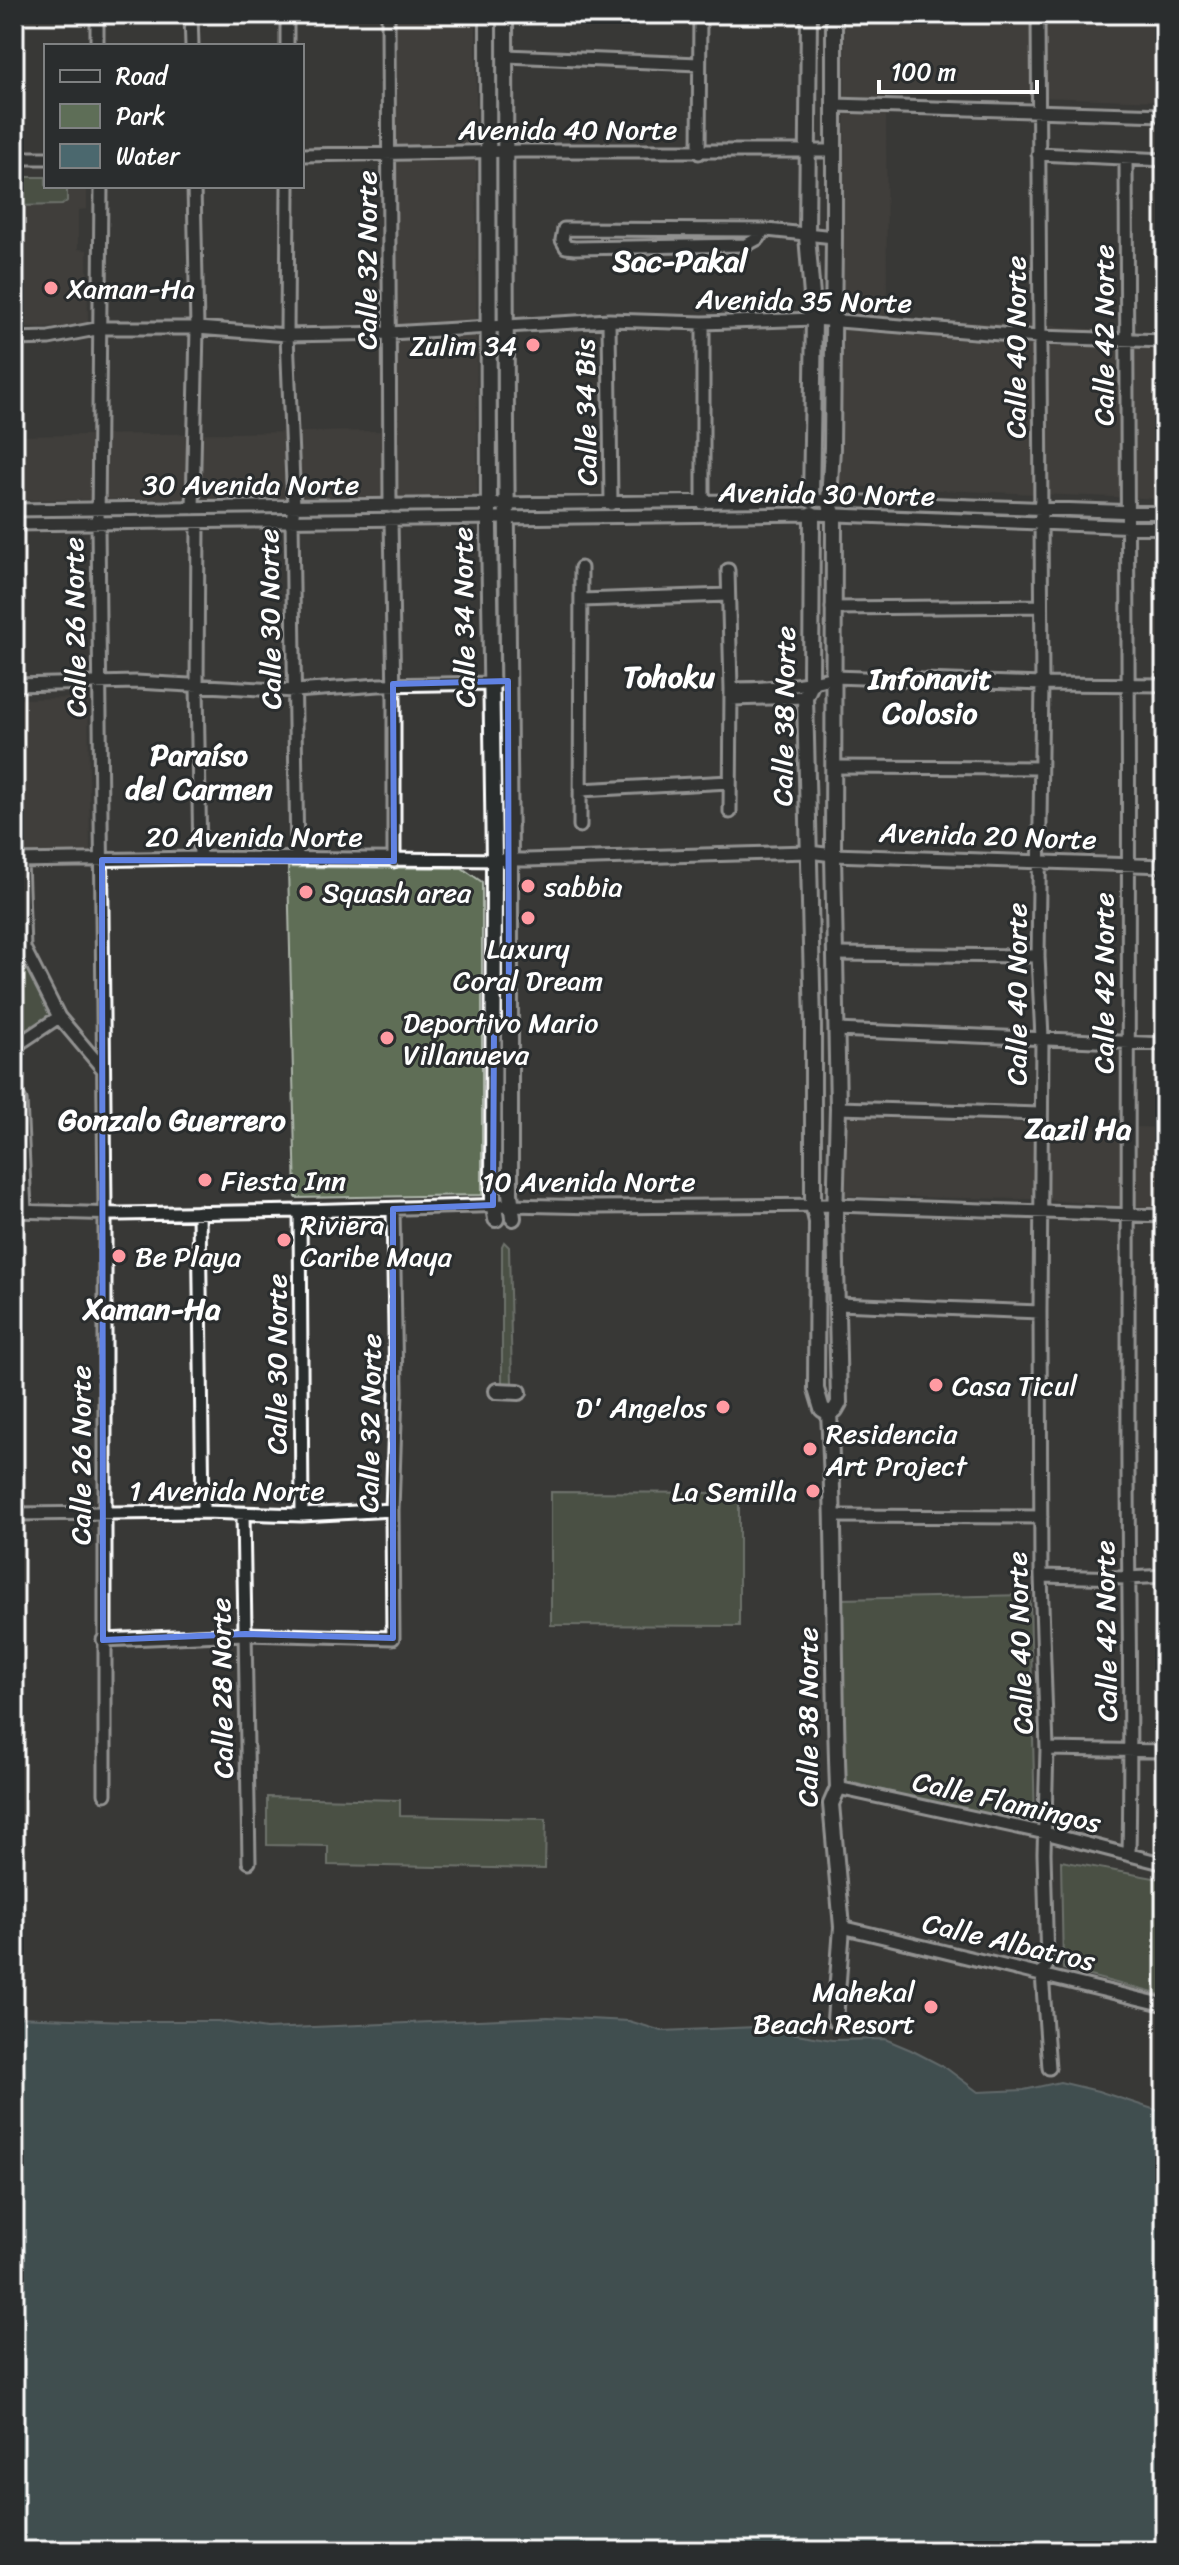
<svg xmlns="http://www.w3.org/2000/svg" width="1179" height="2565" font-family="Sriracha,sans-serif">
<rect width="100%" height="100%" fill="#383836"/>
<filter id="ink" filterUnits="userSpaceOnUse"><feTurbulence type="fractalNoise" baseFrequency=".0125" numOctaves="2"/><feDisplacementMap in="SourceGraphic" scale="16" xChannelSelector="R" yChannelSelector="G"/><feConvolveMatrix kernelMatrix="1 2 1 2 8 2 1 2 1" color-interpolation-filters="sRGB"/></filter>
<g filter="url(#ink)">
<!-- built -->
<path fill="#494540" d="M 381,14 L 476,14 L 477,498 L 14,500 L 14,436 L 380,431 Z
M 844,14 L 1165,14 L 1165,101 L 886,92 L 887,318 L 1040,325 L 1165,335 L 1165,499 L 840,486 L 845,91 Z
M 67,186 L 87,186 L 87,209 L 78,210 L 78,249 L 87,250 L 88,327 L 14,328 L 14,206 L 62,205 L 67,201 Z
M 88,698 L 90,853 L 14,854 L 14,699 Z
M 843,1117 L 1165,1128 L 1165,1208 L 1029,1199 L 843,1196 Z"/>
<!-- green -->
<path fill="#5e6e57" stroke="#aeb6ab" stroke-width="2" d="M 14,177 L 46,177 L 46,186 L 67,186 L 67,201 L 62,205 L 14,206 Z
M 802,506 L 803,508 L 801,509 L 515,513 L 513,510 Z
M 288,867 L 462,868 L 482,882 L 482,1195 L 296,1198 Z
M 18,955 L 54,1015 L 14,1041 L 14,958 Z
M 504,1242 L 509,1247 L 512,1383 L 502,1383 L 502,1246 Z
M 551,1492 L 739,1493 L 739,1626 L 551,1625 Z
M 1030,1595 L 1035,1828 L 845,1781 L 840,1599 Z
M 267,1797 L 400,1800 L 400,1816 L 546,1819 L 545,1869 L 328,1865 L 328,1846 L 267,1845 Z
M 1061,1861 L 1165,1880 L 1165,1996 L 1063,1969 Z"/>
<!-- water -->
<path fill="#4b686e" stroke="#93a4a8" stroke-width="2" d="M 14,2017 L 130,2021 L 218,2021 L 266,2029 L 548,2017 L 629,2021 L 662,2031 L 756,2027 L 832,2040 L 885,2039 L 911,2050 L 946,2068 L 978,2092 L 1024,2090 L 1060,2082 L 1098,2091 L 1165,2113 L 1165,2551 L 14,2551 Z"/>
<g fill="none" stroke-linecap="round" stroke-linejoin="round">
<!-- minor casing -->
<g stroke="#fff" stroke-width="17">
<path id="minor" d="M 97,14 L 97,46
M 191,14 L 192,46
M 287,14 L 287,46
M 388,14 L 390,506
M 1038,14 L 1042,684 L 1038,956 L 1042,1038 L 1040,1312 L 1041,1576 L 1047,1749 L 1044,1853 L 1047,1965 L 1042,1974 L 1049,2068
M 506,56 L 699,64
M 834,105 L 1165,115
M 699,153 L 700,14
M 1038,154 L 1165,160
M 302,155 L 521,151 L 834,151
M 14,158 L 46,158
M 1126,158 C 1129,570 1129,983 1128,1395 C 1127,1548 1132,1702 1129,1855
M 101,186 L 98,523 L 105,1206 L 105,1794
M 288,186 L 287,335 L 294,507 L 292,520 L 297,859
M 763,230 L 759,238 L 746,245 L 575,248 L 566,247 L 562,240 L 564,229 L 767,230 L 834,237
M 609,320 L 611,504
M 14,339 L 49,338 L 101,328 L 197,328 L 287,335 L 390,333 L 609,320 L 703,323 L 814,319 L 1038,337 L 1165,341
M 703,503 L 703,323
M 193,508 L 197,328 L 194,186
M 14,510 L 811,500 L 1165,513
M 391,519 L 394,701 L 394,861
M 198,522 L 197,686 L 200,858
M 14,524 L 812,514 L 1165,528
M 728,570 L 731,689 L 730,812
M 581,600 L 728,595
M 832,608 L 1041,606
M 14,685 L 136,682 L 295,691 L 379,685 L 497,683
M 731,689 C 766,689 799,687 833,677 L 1042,684 L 1165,685
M 731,699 L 805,697
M 833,767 L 1040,768
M 580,790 L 730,782
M 580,826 L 581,568
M 14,861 L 200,858 L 526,860 L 809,852 L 833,855 L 1165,866
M 21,861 L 24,948 L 59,1017 L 102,1068
M 836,954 L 1038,956
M 836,1030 L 1165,1044
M 14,1047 L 59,1017
M 14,1090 L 20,1100 L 25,1211
M 838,1108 L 1040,1114
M 14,1211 L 120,1214 L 300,1211 L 510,1205 L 596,1207 L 835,1205 L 1165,1216
M 300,1211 L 302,1515
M 199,1212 L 203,1512
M 838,1304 L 1040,1312
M 14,1514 L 203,1512 L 302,1515 L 392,1510
M 243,1514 L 249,1862
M 835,1516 L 1041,1517
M 1041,1576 L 1128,1578 L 1165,1576
M 103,1640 L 245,1634 L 393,1638 L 392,1510 L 396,1391 L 393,1209
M 1047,1749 L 1165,1751
M 838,1788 L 1045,1833 L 1165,1864
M 842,1927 L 1165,2005"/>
</g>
<!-- major casing -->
<g stroke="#fff" stroke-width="20">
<path id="major" d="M 488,14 L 489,529 L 494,860 L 493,1201 L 496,1219
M 505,14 L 506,434 L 510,860 L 510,1193 L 513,1218
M 809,14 L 807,236 L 814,319 L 811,500
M 812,514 L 811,684 L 805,697 L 813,1026 L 813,1205 L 817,1222 L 816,1389 L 822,1409 L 829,1413 C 836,1538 833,1663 838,1788 L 831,1804 L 842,1927 L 835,2020
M 497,1391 L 519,1392
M 829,1413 L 835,1410 L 839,1403 L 835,1218 L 838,1108 L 833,855 L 834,516 L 829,501 L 832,448 L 834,237 L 834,14"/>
</g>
<!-- minor -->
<use href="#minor" stroke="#2a2d2e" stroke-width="11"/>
<!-- major -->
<use href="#major" stroke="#2a2d2e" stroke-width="14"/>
</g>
</g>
<!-- marked area -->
<path d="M0 0H1179V2565H0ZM 508,681 L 509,1026 L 494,1025 L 493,1205 L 393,1209 L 393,1638 L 245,1634 L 103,1640 L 102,860 L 394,861 L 393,684 Z" fill="#383836" fill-opacity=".55" fill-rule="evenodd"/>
<path fill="none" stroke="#6183e4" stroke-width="6" stroke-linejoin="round" d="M 508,681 L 509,1026 L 494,1025 L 493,1205 L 393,1209 L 393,1638 L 245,1634 L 103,1640 L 102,860 L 394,861 L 393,684 Z"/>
<!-- markers -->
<g fill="#ff9aa2" stroke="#2a2d2e" stroke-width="3">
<circle cx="51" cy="288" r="8"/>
<circle cx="533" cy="345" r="8"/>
<circle cx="528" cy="886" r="8"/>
<circle cx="306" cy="892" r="8"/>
<circle cx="528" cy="918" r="8"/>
<circle cx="387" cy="1038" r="8"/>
<circle cx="205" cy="1180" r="8"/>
<circle cx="284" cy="1240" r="8"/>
<circle cx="119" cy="1256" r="8"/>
<circle cx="936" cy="1385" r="8"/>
<circle cx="723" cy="1407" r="8"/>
<circle cx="810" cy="1449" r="8"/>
<circle cx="813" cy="1491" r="8"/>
<circle cx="931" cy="2007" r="8"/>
</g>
<g text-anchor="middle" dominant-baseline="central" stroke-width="6" stroke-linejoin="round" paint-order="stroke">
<!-- street labels -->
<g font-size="28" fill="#fff" stroke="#2a2d2e">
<text x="568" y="129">Avenida 40 Norte</text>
<text transform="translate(366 260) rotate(-90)">Calle 32 Norte</text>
<text transform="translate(804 301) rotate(1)">Avenida 35 Norte</text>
<text transform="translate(1103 335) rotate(-90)">Calle 42 Norte</text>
<text transform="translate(1015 347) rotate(-90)">Calle 40 Norte</text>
<text transform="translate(586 412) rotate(-91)">Calle 34 Bis</text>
<text x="251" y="484">30 Avenida Norte</text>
<text transform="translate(827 494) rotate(1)">Avenida 30 Norte</text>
<text transform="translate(464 617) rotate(-91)">Calle 34 Norte</text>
<text transform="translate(270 619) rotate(-91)">Calle 30 Norte</text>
<text transform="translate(75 627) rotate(-91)">Calle 26 Norte</text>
<text transform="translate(784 716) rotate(-89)">Calle 38 Norte</text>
<text x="254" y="836">20 Avenida Norte</text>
<text transform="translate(988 836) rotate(2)">Avenida 20 Norte</text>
<text transform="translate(1103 983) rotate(-90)">Calle 42 Norte</text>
<text transform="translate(1016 994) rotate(-90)">Calle 40 Norte</text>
<text x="589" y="1181">10 Avenida Norte</text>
<text transform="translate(276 1364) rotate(-90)">Calle 30 Norte</text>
<text transform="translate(370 1423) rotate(-89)">Calle 32 Norte</text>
<text transform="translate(80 1455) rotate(-90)">Calle 26 Norte</text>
<text x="227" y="1490">1 Avenida Norte</text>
<text transform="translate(1106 1631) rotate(-91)">Calle 42 Norte</text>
<text transform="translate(1020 1643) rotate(-92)">Calle 40 Norte</text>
<text transform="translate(222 1688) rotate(-91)">Calle 28 Norte</text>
<text transform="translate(807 1717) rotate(-90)">Calle 38 Norte</text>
<text transform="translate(1007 1802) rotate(13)">Calle Flamingos</text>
<text transform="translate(1009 1942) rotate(13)">Calle Albatros</text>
</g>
<!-- poi labels -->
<g font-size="28" fill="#fff" stroke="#2a2d2e" text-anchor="start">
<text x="67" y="288">Xaman-Ha</text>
<text x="517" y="345" text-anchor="end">Zulim 34</text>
<text x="544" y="886">sabbia</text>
<text x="322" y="892">Squash area</text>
<text x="528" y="948" text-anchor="middle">Luxury<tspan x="528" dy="32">Coral Dream</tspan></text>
<text x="403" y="1022">Deportivo Mario<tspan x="403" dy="32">Villanueva</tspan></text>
<text x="221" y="1180">Fiesta Inn</text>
<text x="300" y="1224">Riviera<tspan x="300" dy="32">Caribe Maya</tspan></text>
<text x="135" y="1256">Be Playa</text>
<text x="952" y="1385">Casa Ticul</text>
<text x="707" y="1407" text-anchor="end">D' Angelos</text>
<text x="826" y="1433">Residencia<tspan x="826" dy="32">Art Project</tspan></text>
<text x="797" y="1491" text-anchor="end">La Semilla</text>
<text x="915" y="1991" text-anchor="end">Mahekal<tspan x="915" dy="32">Beach Resort</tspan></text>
</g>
<!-- neighbourhood labels -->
<g font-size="30" font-weight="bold" fill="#fff" stroke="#2a2d2e">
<text x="680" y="261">Sac-Pakal</text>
<text x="669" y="677">Tohoku</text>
<text x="930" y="679">Infonavit<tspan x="930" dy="34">Colosio</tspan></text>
<text x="199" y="755">Paraíso<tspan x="199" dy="34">del Carmen</tspan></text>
<text x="172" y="1120">Gonzalo Guerrero</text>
<text x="1078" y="1129">Zazil Ha</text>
<text x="152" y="1309">Xaman-Ha</text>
</g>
</g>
<!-- margin -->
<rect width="1179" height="2565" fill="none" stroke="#2a2d2e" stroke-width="48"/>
<rect x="24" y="24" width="1131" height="2517" fill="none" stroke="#fff" stroke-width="3" filter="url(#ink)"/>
<!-- legend -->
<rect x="44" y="44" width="260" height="144" fill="#2a2d2e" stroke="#7f8182" stroke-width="2"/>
<rect x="60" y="70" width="40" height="12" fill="#2a2d2e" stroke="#7f8182" stroke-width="2"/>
<text x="116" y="84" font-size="24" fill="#ffffff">Road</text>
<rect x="60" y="104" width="40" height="24" fill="#5e6e57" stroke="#7f8182" stroke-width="2"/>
<text x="116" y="124" font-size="24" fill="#ffffff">Park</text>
<rect x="60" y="144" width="40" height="24" fill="#4b686e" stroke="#7f8182" stroke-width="2"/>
<text x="116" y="164" font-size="24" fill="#ffffff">Water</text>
<!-- scale -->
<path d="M879 80v12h158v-12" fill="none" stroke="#ffffff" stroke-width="4"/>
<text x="891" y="80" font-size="24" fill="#ffffff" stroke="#2a2d2e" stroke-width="6" paint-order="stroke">100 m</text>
</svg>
